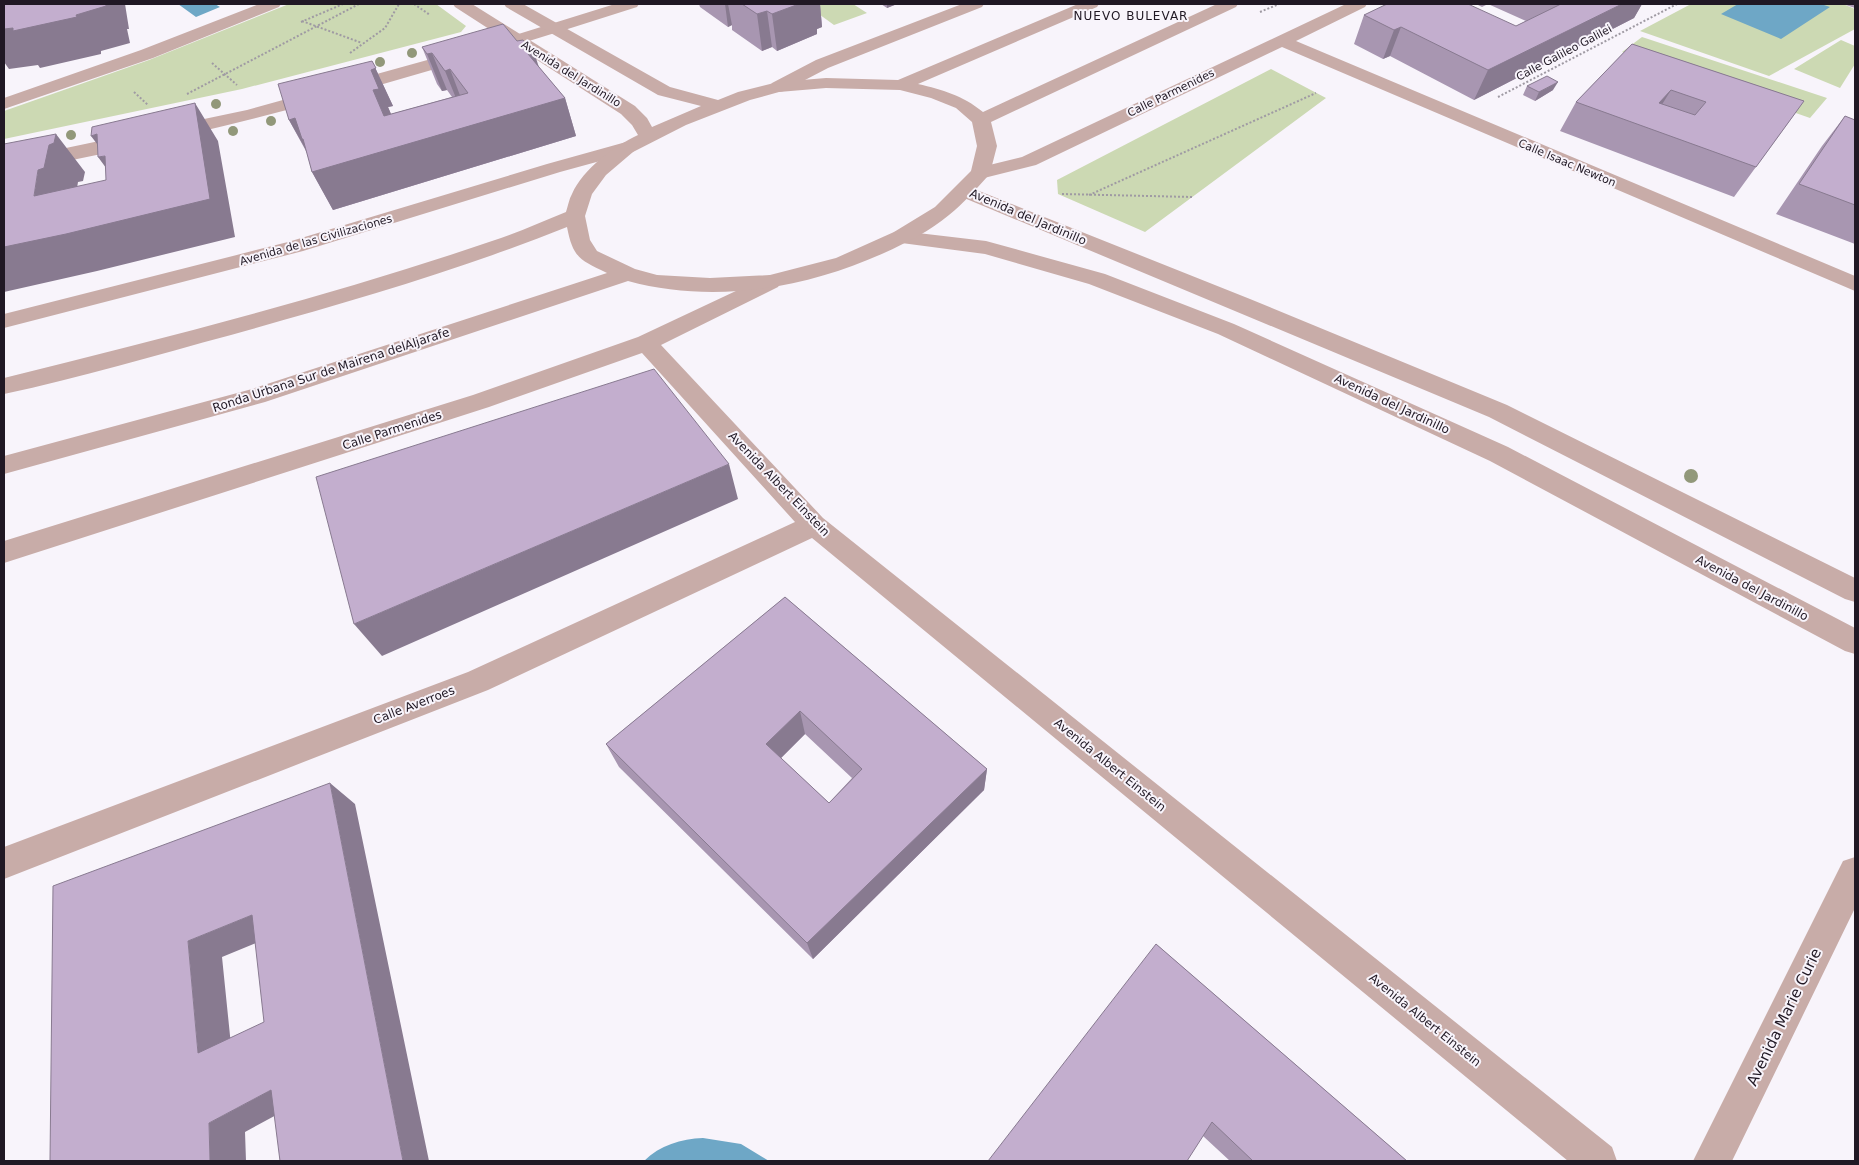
<svg xmlns="http://www.w3.org/2000/svg" width="1859" height="1165" font-family="'DejaVu Sans',sans-serif">
<rect width="100%" height="100%" fill="#f8f4fb"/>
<!-- green -->
<path fill="#ccd9b3" d="M 289,4 L 436,4 L 466,26 L 461,32 L 242,89 L 4,139 L 4,111 L 149,60 Z
M 805,4 L 853,4 L 867,13 L 834,25 Z
M 1691,4 L 1843,4 L 1855,9 L 1855,29 L 1769,76 L 1640,31 Z
M 1642,37 L 1827,98 L 1810,118 L 1622,52 Z
M 1841,40 L 1855,46 L 1855,64 L 1840,88 L 1794,69 Z
M 1271,69 L 1326,98 L 1145,232 L 1058,194 L 1057,180 Z"/>
<!-- water -->
<path fill="#6ea7c6" d="M 178,4 L 215,4 L 220,7 L 196,17 Z
M 1738,4 L 1821,4 L 1830,7 L 1781,39 L 1721,14 Z
M 703,1138 L 741,1144 L 769,1161 L 644,1161 C 660,1145 681,1139 703,1138 Z"/>
<g fill="none" stroke-linecap="round" stroke-linejoin="round">
<!-- path -->
<path stroke="#9f9aa3" stroke-width="2" stroke-dasharray="2 2" stroke-linecap="butt" d="M 414,4 L 430,15
M 1260,12 L 1279,4
M 302,21 L 362,43
M 301,22 L 343,4
M 350,53 L 385,28 L 399,4
M 212,63 L 237,85
M 134,92 L 148,105
M 187,94 L 359,4
M 1498,97 L 1677,4
M 1062,194 L 1192,197
M 1089,195 L 1316,93"/>
<!-- pedestrian -->
<path fill="#c8aca8" fill-rule="evenodd" d="M 259,4 L 281,4 L 279,7 L 153,58 L 4,109 L 4,98 L 141,50 Z"/>
<!-- minor -->
<path fill="#c8aca8" fill-rule="evenodd" d="M 615,4 L 639,4 L 637,7 C 429,74 219,134 4,173 L 4,161 L 247,110 L 496,41 Z
M 962,4 L 984,4 L 982,7 L 828,68 L 784,91 L 778,92 L 772,91 L 769,87 L 772,83 L 816,60 Z
M 1346,4 L 1367,4 L 1365,7 L 1296,41 L 1855,276 L 1855,291 L 1282,47 L 1036,165 L 980,179 L 973,177 L 970,173 L 973,169 L 1022,157 Z
M 626,142 L 633,144 L 636,148 L 633,152 L 560,172 L 303,251 L 4,328 L 4,314 L 288,242 L 547,164 Z
M 964,185 L 1250,299 L 1507,405 L 1855,578 L 1855,602 L 1845,599 L 1489,417 L 957,195 L 954,191 L 957,187 Z
M 901,231 L 986,241 L 1105,274 L 1234,324 L 1508,447 L 1855,628 L 1855,654 L 1845,651 L 1490,461 L 1218,334 L 1089,284 L 985,254 L 894,242 L 891,237 L 894,232 Z
M 770,275 L 778,277 L 781,282 L 778,287 L 661,345 L 823,518 L 1612,1147 L 1617,1161 L 1568,1161 L 812,538 L 488,690 L 4,879 L 4,847 L 468,672 L 795,522 L 642,353 L 489,407 L 4,563 L 4,541 L 473,395 L 638,337 Z
M 1855,857 L 1855,908 L 1732,1161 L 1693,1161 L 1843,861 Z"/>
<!-- tertiary -->
<path fill="#c8aca8" fill-rule="evenodd" d="M 453,4 L 472,4 L 635,106 L 647,118 L 652,127 L 701,106 L 658,95 L 506,7 L 504,4 L 523,4 L 670,87 L 718,100 L 738,92 L 778,82 L 826,78 L 898,80 L 1078,4 L 1099,4 L 1097,7 L 918,84 C 943,90 962,95 983,112 L 1217,4 L 1238,4 L 1236,7 L 991,122 L 997,146 L 990,173 L 987,177 C 975,190 963,204 949,215 C 930,231 906,243 884,253 C 804,289 713,304 628,281 L 265,402 L 4,474 L 4,456 L 252,389 L 607,273 C 580,260 573,258 567,227 C 458,271 344,303 231,335 C 156,355 80,378 4,394 L 4,378 C 168,337 332,296 492,241 C 517,233 541,222 566,212 C 568,206 569,199 572,194 C 583,169 614,146 638,135 L 632,125 L 621,114 L 455,7 ZM 826,88 L 900,90 L 931,98 L 956,108 L 972,122 L 977,146 L 971,171 L 935,207 L 894,232 L 836,258 L 770,275 L 710,278 L 657,275 L 635,269 L 597,251 L 590,240 L 585,216 L 592,194 L 606,175 L 633,152 L 686,125 L 750,100 L 779,92 Z"/>
</g>
<!-- trees -->
<g fill="#92987a">
<circle cx="412" cy="53" r="5"/>
<circle cx="380" cy="62" r="5"/>
<circle cx="216" cy="104" r="5"/>
<circle cx="271" cy="121" r="5"/>
<circle cx="233" cy="131" r="5"/>
<circle cx="71" cy="135" r="5"/>
<circle cx="1691" cy="476" r="7"/>
</g>
<!-- wall -->
<path fill="#a896b1" fill-rule="evenodd" d="M 699,4 L 820,4 L 822,27 L 817,29 L 817,34 L 777,51 L 772,47 L 762,51 L 732,30 L 732,25 L 728,27 L 700,7 Z
M 881,4 L 897,4 L 887,8 Z
M 1476,4 L 1642,4 L 1634,18 L 1474,100 L 1390,56 L 1383,59 L 1354,44 L 1364,15 L 1516,26 L 1526,21 L 1488,4 L 1482,7 Z
M 1843,4 L 1855,4 L 1855,8 Z
M 1632,44 L 1804,101 L 1734,197 L 1560,131 L 1576,102 Z
M 422,47 L 538,66 L 565,98 L 576,136 L 333,210 L 312,172 L 307,153 L 289,120 L 372,61 L 393,106 L 388,107 L 391,114 L 452,97 L 447,90 L 442,91 L 437,84 Z
M 1527,86 L 1553,90 L 1535,101 L 1523,95 Z
M 1845,116 L 1855,120 L 1855,244 L 1776,214 L 1822,146 Z
M 785,597 L 987,769 L 984,790 L 813,959 L 619,767 L 606,744 ZM 805,734 L 852,778 L 829,803 L 781,758 Z
M 1156,944 L 1407,1161 L 1230,1161 L 1203,1136 Z"/>
<!-- shaded-wall -->
<path fill="#887a90" d="M 106,4 L 125,4 L 129,29 L 127,29 L 130,43 L 101,51 L 101,54 L 40,68 L 38,65 L 9,69 L 4,62 L 4,29 L 76,15 Z
M 725,4 L 728,4 L 732,25 L 728,27 Z
M 799,4 L 820,4 L 822,27 L 817,29 L 817,34 L 777,51 L 772,14 Z
M 887,4 L 897,4 L 887,8 Z
M 1622,4 L 1642,4 L 1634,18 L 1474,100 L 1488,70 Z
M 767,11 L 772,47 L 762,51 L 757,14 Z
M 1401,27 L 1390,56 L 1383,59 L 1394,30 Z
M 534,52 L 546,89 L 528,54 Z
M 432,53 L 447,90 L 442,91 L 427,54 Z
M 372,61 L 393,106 L 388,107 L 396,126 L 565,98 L 576,136 L 333,210 L 312,172 L 310,157 L 289,120 L 295,118 L 384,116 L 373,90 L 371,70 Z
M 450,69 L 464,106 L 460,108 L 445,71 Z
M 1558,82 L 1553,90 L 1535,101 L 1539,92 Z
M 1671,90 L 1653,119 L 1659,103 Z
M 195,103 L 218,141 L 235,237 L 97,271 L 4,292 L 4,247 L 34,196 L 38,170 L 49,145 L 56,134 L 85,172 L 83,181 L 78,182 L 74,206 L 65,234 Z
M 97,134 L 119,173 L 91,136 Z
M 105,156 L 126,195 L 98,157 Z
M 729,464 L 738,499 L 382,656 L 354,624 Z
M 800,711 L 805,734 L 773,766 L 766,744 Z
M 987,769 L 984,790 L 813,959 L 807,943 Z
M 330,783 L 355,804 L 429,1161 L 403,1161 Z
M 252,915 L 283,932 L 222,957 L 233,1065 L 198,1053 L 188,941 Z
M 271,1090 L 304,1100 L 245,1132 L 246,1161 L 210,1161 L 209,1123 Z"/>
<!-- building -->
<path fill="#c3aece" stroke="#887a90" fill-rule="evenodd" d="M 4,4 L 106,4 L 106,6 L 76,15 L 77,17 L 13,31 L 13,28 L 4,29 Z
M 742,4 L 799,4 L 772,14 L 767,11 L 757,14 Z
M 1387,4 L 1468,4 L 1516,26 L 1561,4 L 1622,4 L 1488,70 L 1401,27 L 1394,30 L 1364,15 Z
M 503,24 L 517,41 L 523,40 L 534,52 L 528,54 L 565,98 L 312,172 L 303,139 L 302,139 L 295,118 L 289,120 L 278,84 L 372,61 L 376,68 L 371,70 L 379,89 L 373,90 L 384,116 L 468,93 L 450,69 L 445,71 L 432,53 L 427,54 L 422,47 Z
M 1632,44 L 1804,101 L 1756,167 L 1576,102 ZM 1671,90 L 1706,102 L 1695,115 L 1659,103 Z
M 1547,76 L 1558,82 L 1539,92 L 1527,86 Z
M 195,103 L 210,199 L 66,234 L 4,247 L 4,144 L 56,134 L 54,143 L 49,145 L 44,168 L 38,170 L 34,196 L 106,180 L 105,156 L 98,157 L 97,134 L 91,136 L 92,127 Z
M 1845,116 L 1855,120 L 1855,205 L 1799,184 Z
M 654,369 L 729,464 L 354,624 L 316,477 Z
M 785,597 L 987,769 L 807,943 L 606,744 ZM 800,711 L 862,769 L 829,803 L 766,744 Z
M 330,783 L 403,1161 L 280,1161 L 271,1090 L 209,1123 L 210,1161 L 50,1161 L 53,886 ZM 252,915 L 264,1022 L 198,1053 L 188,941 Z
M 1156,944 L 1407,1161 L 1253,1161 L 1212,1122 L 1187,1161 L 988,1161 Z"/>
<g text-anchor="middle" dominant-baseline="central" stroke-width="4" stroke-linejoin="round" paint-order="stroke">
<!-- far-street labels -->
<g font-size="11" fill="#201824" stroke="#f8f4fb">
<text transform="translate(1564 53) rotate(-28)">Calle Galileo Galilei</text>
<text transform="translate(571 74) rotate(32)">Avenida del Jardinillo</text>
<text transform="translate(1171 93) rotate(-26)">Calle Parmenides</text>
<text transform="translate(1567 163) rotate(23)">Calle Isaac Newton</text>
<text transform="translate(316 240) rotate(-16)">Avenida de las Civilizaciones</text>
</g>
<!-- far-quarter labels -->
<g font-size="12" letter-spacing="1" fill="#201824" stroke="#f8f4fb">
<text x="1131" y="16">NUEVO BULEVAR</text>
</g>
<!-- street labels -->
<g font-size="12" fill="#201824" stroke="#f8f4fb">
<text transform="translate(1028 217) rotate(23)">Avenida del Jardinillo</text>
<text transform="translate(331 370) rotate(-18)">Ronda Urbana Sur de Mairena delAljarafe</text>
<text transform="translate(1392 404) rotate(25)">Avenida del Jardinillo</text>
<text transform="translate(392 430) rotate(-18)">Calle Parmenides</text>
<text transform="translate(779 484) rotate(46)">Avenida Albert Einstein</text>
<text transform="translate(1752 588) rotate(28)">Avenida del Jardinillo</text>
<text transform="translate(414 705) rotate(-21)">Calle Averroes</text>
<text transform="translate(1110 765) rotate(39)">Avenida Albert Einstein</text>
<text transform="translate(1425 1020) rotate(39)">Avenida Albert Einstein</text>
</g>
<!-- near-street labels -->
<g font-size="15" fill="#201824" stroke="#f8f4fb">
<text transform="translate(1784 1017) rotate(-64)">Avenida Marie Curie</text>
</g>
</g>
<!-- border -->
<rect width="1859" height="1165" fill="none" stroke="#201824" stroke-width="10"/>
</svg>
